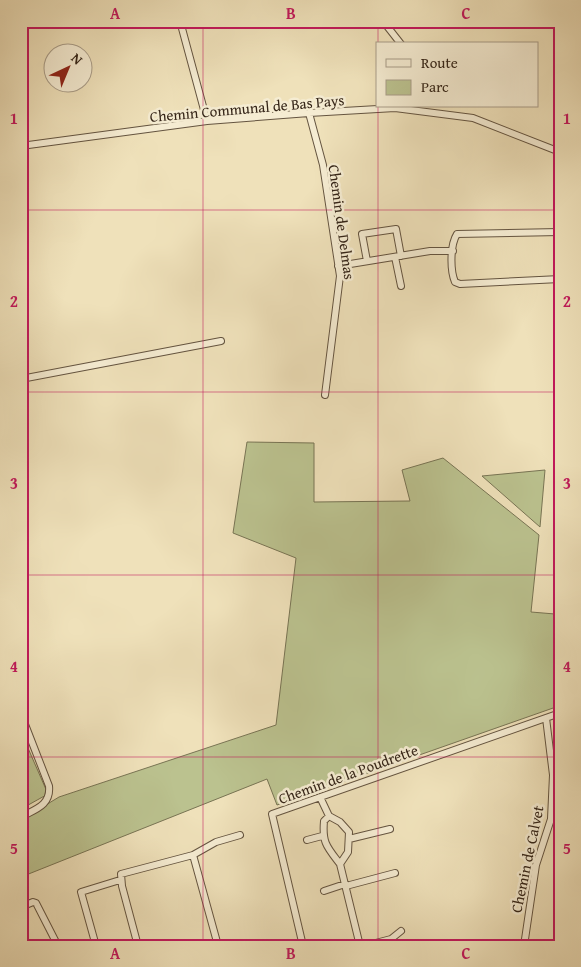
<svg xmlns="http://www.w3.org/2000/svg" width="581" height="967" font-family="'Gentium Book Plus',serif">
<rect width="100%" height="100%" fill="#efe1ba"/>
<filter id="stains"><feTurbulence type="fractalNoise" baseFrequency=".004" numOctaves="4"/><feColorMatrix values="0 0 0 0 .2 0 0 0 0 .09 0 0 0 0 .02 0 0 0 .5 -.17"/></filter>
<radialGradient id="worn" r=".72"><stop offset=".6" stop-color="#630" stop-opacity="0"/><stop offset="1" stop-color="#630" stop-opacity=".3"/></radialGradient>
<!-- green -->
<path fill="#bbc28f" stroke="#787454" d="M 247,442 L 314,443 L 314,502 L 410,501 L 402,470 L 443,458 L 539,535 L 531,612 L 555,614 L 556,707 L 277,805 L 267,779 L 21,877 L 21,820 L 59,797 L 276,725 L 296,558 L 233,533 Z
M 545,470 L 540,527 L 482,476 Z
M 21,732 L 48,794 L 21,809 Z"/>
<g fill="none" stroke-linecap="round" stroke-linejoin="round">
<!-- minor casing -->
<g stroke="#645440" stroke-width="8">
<path id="minor" d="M 180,21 L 207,121
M 383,21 L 401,44
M 309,113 L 323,165 L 340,276 L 325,395
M 21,146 L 207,121 L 309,113 L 395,108 L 473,118 L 560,152
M 560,232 L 457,234 C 450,245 450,270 455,282 L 460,284 L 560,279
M 395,257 L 401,286
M 367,261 L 362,234 L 396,229 L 401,256
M 338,266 L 430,251 L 453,251
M 21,379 L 221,341
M 21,714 L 49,786 C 51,805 36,809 21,817
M 320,797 L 329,816 L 340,822 L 349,832 L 348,852 L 340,864 L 360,946
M 329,816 L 324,821 C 322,843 327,847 340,864
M 349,839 L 390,829
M 307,840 L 322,836
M 193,855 L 216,842 L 240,835
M 346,886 L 395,873
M 324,891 L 345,884
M 21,907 L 33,902 L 36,903 L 58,946
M 96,946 L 81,892 L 120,880
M 138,946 L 122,886 L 121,874 L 193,855 L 217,942 L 200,946
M 303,946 L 272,814 L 560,713
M 364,946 L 391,939 L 401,931
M 524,946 L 536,865 L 551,819 L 553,775 L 546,718"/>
</g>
<!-- minor -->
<use href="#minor" stroke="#f5ecd2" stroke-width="6"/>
</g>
<!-- grid -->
<path fill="none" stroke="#c2185b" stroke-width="1" stroke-opacity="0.55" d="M 203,21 L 203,946M 378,21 L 378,44M 378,106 L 378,946M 21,210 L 560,210M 21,392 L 560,392M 21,575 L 560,575M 21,757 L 560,757"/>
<g text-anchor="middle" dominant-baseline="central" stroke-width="5" stroke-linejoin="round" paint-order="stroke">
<!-- street labels -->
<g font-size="15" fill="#352518" stroke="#f5ecd2">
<text transform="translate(247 108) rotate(-5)">Chemin Communal de Bas Pays</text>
<text transform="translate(342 222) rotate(82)">Chemin de Delmas</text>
<text transform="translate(348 774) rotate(-20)">Chemin de la Poudrette</text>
<text transform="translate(527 859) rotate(-78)">Chemin de Calvet</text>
</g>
</g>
<!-- margin -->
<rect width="581" height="967" fill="none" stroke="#efe1ba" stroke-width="55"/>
<!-- legend -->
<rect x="376" y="42" width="162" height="65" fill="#f5ecd2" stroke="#a89c88"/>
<rect x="386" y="59" width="25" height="8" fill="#f5ecd2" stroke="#a89c88"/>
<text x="421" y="68" font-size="15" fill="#352518">Route</text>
<rect x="386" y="80" width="25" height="15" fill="#bbc28f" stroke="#a89c88"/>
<text x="421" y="92" font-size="15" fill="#352518">Parc</text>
<!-- north arrow -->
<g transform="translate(68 68) rotate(44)"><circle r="24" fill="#f5ecd2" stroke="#a89c88"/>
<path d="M0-4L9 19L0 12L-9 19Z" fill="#8f2418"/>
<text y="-8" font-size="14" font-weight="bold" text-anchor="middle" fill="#352518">N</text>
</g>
<rect x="28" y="28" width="526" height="912" fill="none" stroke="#c2185b" stroke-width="2"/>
<g font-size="16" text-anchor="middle" font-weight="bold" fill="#c2185b">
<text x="115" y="19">A</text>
<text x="291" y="19">B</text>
<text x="466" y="19">C</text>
<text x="14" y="124">1</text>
<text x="567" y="124">1</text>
<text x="14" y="307">2</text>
<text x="567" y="307">2</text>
<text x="14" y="489">3</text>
<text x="567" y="489">3</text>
<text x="14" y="672">4</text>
<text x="567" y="672">4</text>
<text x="14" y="854">5</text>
<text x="567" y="854">5</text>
<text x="115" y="959">A</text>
<text x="291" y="959">B</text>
<text x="466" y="959">C</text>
</g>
<rect width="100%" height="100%" filter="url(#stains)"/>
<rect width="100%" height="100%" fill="url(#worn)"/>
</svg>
